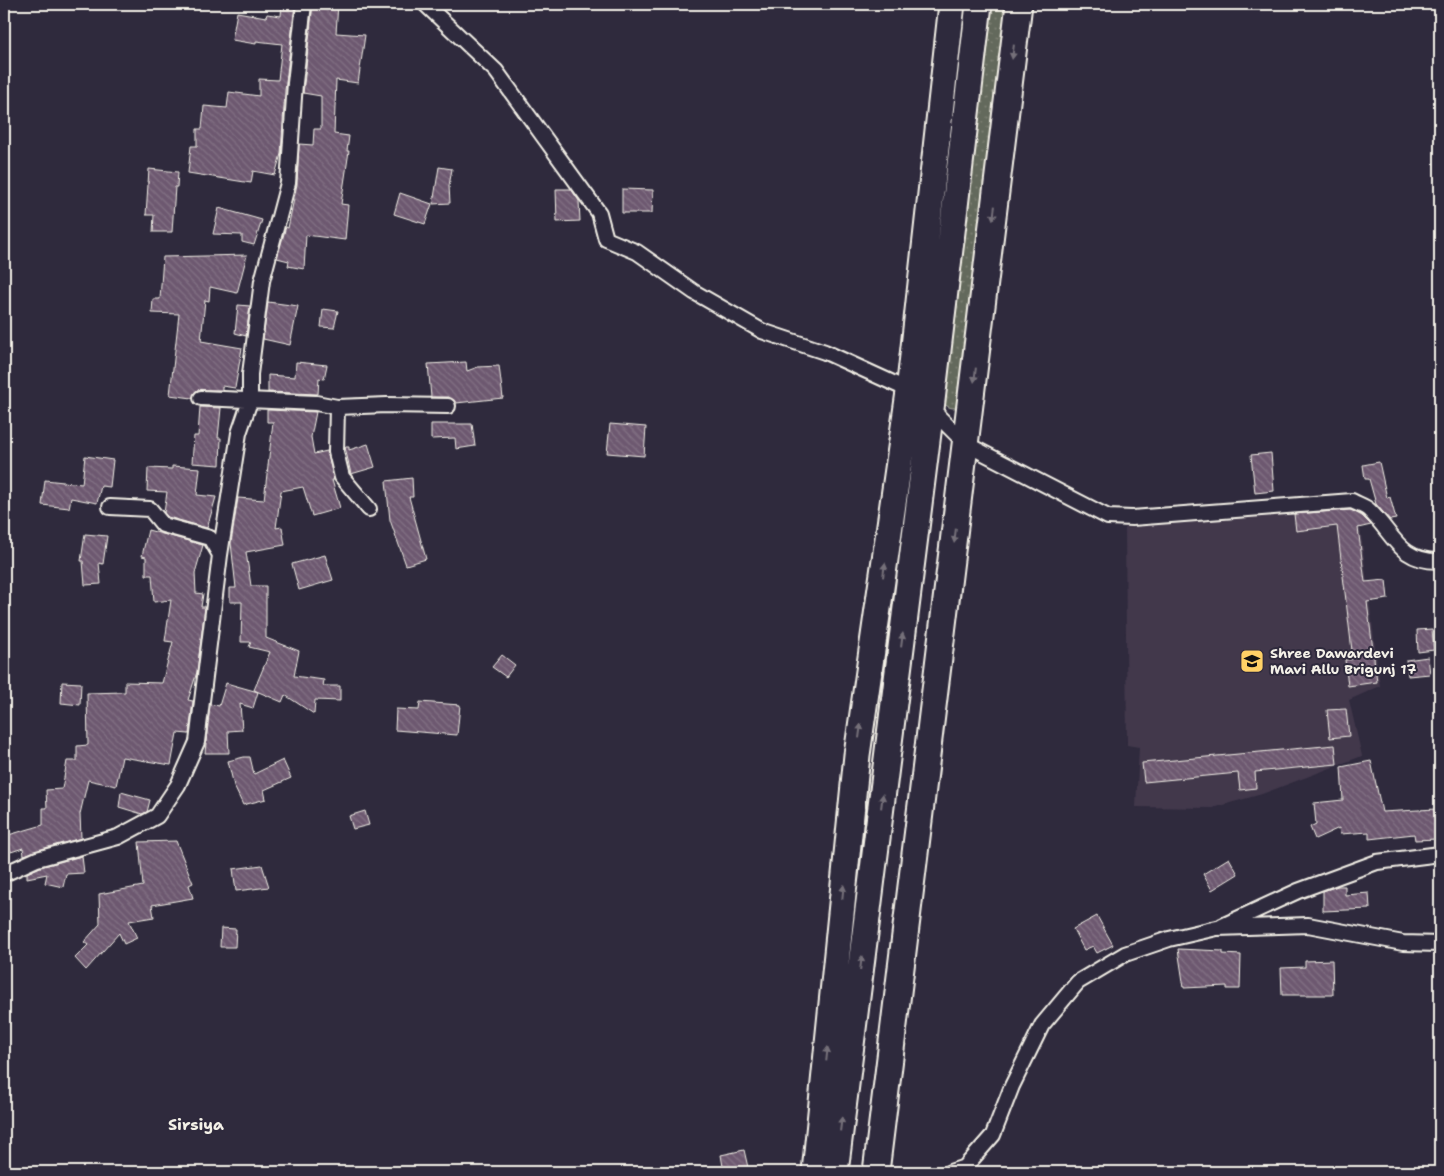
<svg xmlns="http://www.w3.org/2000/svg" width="1444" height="1176" font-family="'Shantell Sans',sans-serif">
<defs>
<pattern id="grass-dots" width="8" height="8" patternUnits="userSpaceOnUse" patternTransform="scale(1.25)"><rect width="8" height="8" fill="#64695b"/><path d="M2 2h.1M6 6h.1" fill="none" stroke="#7b7f73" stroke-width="1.8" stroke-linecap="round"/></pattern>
<pattern id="building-back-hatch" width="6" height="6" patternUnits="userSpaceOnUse" patternTransform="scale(1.25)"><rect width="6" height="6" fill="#6d5970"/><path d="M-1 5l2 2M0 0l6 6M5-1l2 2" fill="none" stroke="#827184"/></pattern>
</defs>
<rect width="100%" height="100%" fill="#2f2a3d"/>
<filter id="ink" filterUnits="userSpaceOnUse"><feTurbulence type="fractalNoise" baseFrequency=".02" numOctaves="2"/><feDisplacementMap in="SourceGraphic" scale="10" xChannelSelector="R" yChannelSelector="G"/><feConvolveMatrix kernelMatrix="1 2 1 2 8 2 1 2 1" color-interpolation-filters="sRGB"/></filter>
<g filter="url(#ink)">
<!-- built -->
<path fill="#42384c" d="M 1334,504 L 1358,509 L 1380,686 L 1349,700 L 1362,756 L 1262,794 L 1212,808 L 1136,807 L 1139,747 L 1127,745 L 1125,528 Z"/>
<!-- grass -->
<path fill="url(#grass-dots)" stroke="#acada2" d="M 990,4 L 1007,4 L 959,407 C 952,409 948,408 943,402 Z"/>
<!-- building -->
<path fill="url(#building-back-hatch)" stroke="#f4f1e8" d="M 282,4 L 295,4 L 285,91 L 281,154 L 275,175 L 253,171 L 251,183 L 188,173 L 191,146 L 197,146 L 197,129 L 202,129 L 204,106 L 227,108 L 229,92 L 259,96 L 259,79 L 278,80 L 282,44 L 256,41 L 256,44 L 232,40 L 237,12 L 266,17 L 267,14 L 281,16 Z
M 313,4 L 338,4 L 336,33 L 365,35 L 358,83 L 336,80 L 334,134 L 349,136 L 347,151 L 349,151 L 341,204 L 348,205 L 345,240 L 306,235 L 304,269 L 288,266 L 289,261 L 277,258 L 285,230 L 286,227 L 288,228 L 297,184 L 299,144 L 313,145 L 314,129 L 321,129 L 321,96 L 303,93 Z
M 439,167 L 452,169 L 449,186 L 450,203 L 433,204 Z
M 149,169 L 178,172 L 177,187 L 175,187 L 172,232 L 153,232 L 154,215 L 146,215 Z
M 556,189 L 571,189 L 579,201 L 580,221 L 557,222 Z
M 622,189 L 653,190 L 652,213 L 622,213 Z
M 400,193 L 432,204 L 425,224 L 394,214 Z
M 219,208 L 262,220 L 254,245 L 242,242 L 242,235 L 213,234 Z
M 247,255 L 237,293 L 210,287 L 209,301 L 205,300 L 201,341 L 242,348 L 235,388 L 222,386 L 222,390 L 197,390 L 192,398 L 170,395 L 179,314 L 152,313 L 153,299 L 160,299 L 163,257 Z
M 268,302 L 298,306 L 290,345 L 263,339 Z
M 238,305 L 250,306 L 246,336 L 235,333 Z
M 323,309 L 338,311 L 334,328 L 321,327 Z
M 296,362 L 327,365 L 324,379 L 319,378 L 318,394 L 268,392 L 268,375 L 295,377 Z
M 466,362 L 467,371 L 478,367 L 499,366 L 503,398 L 456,403 L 449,397 L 431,397 L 428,364 Z
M 200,407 L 221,408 L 218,438 L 221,438 L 220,465 L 192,463 L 194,436 L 198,436 Z
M 267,410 L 316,412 L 311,437 L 314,454 L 327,451 L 334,480 L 332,480 L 340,508 L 312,516 L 303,487 L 281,491 L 276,528 L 282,527 L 285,545 L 246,552 L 251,586 L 266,586 L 266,638 L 299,651 L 294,676 L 324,680 L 323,686 L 340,686 L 340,701 L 315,700 L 314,714 L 285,695 L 282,702 L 254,690 L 270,652 L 249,647 L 251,642 L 241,642 L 242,602 L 230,602 L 230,588 L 236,588 L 231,543 L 238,498 L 264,500 L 273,422 L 267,422 Z
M 431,424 L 472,424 L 475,446 L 456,449 L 455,438 L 431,439 Z
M 610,424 L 646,427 L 644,456 L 607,453 Z
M 368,444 L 375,467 L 351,474 L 345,447 L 349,447 L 349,450 Z
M 1271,453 L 1274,491 L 1255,493 L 1251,455 Z
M 85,456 L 113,460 L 110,487 L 101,486 L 97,503 L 71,498 L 69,508 L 42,505 L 45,480 L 82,484 Z
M 1379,462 L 1387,498 L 1390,497 L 1396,519 L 1390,520 L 1376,504 L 1369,479 L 1365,479 L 1363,465 Z
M 172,466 L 200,468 L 197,495 L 216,497 L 207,528 L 168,517 L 164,513 L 167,492 L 147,491 L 148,468 L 172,469 Z
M 412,478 L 413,497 L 409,497 L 426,559 L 406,565 L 390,520 L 386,481 Z
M 1351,510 L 1362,516 L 1371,525 L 1358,528 L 1365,582 L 1386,580 L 1388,599 L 1367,602 L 1377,682 L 1348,686 L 1345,660 L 1353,659 L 1337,526 L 1296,531 L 1294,514 Z
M 148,530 L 203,545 L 195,573 L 196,593 L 203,594 L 201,607 L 205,607 L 197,672 L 188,700 L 193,701 L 189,734 L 177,733 L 171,765 L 122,757 L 116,786 L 88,780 L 80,814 L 81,838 L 24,855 L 23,848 L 11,852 L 5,836 L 43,825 L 43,808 L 47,808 L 46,790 L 62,789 L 67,761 L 77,761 L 77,746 L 88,745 L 87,693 L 125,692 L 125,682 L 162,683 L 173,642 L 165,641 L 171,600 L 154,602 L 152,575 L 146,575 L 146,557 L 142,556 Z
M 85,534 L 107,536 L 103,564 L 99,563 L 101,584 L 85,585 L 83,561 L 81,561 Z
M 325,555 L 333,580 L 299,590 L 292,564 Z
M 1432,629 L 1434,650 L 1418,652 L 1417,630 Z
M 502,655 L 515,665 L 506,677 L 492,667 Z
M 1428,657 L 1430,674 L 1408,676 L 1406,660 Z
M 62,682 L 81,683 L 80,705 L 61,703 Z
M 226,683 L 258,692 L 253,708 L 240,704 L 242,730 L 228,731 L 229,753 L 205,753 L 210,704 L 219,706 Z
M 420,702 L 460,705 L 457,735 L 395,730 L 396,709 L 419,710 Z
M 1346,709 L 1349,736 L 1330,738 L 1327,710 Z
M 1335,745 L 1337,764 L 1255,772 L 1256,788 L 1240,790 L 1238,773 L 1144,782 L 1142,763 Z
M 244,757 L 250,757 L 254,774 L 283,760 L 291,778 L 264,790 L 266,799 L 243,805 L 234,786 L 228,761 Z
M 1371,761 L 1382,812 L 1436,809 L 1437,839 L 1415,840 L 1414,834 L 1369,839 L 1369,832 L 1340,834 L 1339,828 L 1315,839 L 1310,827 L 1316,824 L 1314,803 L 1343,800 L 1341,767 Z
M 121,792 L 150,800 L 147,812 L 142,814 L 119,807 Z
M 365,811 L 369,825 L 353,829 L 349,816 Z
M 176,841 L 193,883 L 189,885 L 193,898 L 152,905 L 154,917 L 129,921 L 137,938 L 124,944 L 119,933 L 86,970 L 75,958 L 88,945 L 84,942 L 100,924 L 99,894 L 143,886 L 139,842 Z
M 82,856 L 84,873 L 66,874 L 63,887 L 45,883 L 47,874 L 27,878 L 27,873 L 40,867 Z
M 1229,858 L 1238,874 L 1212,890 L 1203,874 Z
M 262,865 L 269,887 L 236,891 L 233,869 Z
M 1338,886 L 1345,886 L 1345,895 L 1369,893 L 1370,909 L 1323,911 L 1323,891 Z
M 1097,916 L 1113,945 L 1097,953 L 1093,946 L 1084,950 L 1073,929 Z
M 221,928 L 236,929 L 235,947 L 220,947 Z
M 1178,949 L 1223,951 L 1223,954 L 1241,955 L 1240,989 L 1227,989 L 1227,986 L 1184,988 Z
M 1332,960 L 1333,995 L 1282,995 L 1281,968 L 1305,967 L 1305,961 Z
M 744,1150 L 749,1172 L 724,1172 L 721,1155 Z"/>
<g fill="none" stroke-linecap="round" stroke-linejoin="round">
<!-- street casing -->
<g stroke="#f4f1e8" stroke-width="18">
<path id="street" d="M 425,4 L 496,71 L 599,213 L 606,239 L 637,252 L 694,292 L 762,331 L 825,352 L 904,388 L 913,395
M 201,398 L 316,403 L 337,407 L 387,405 L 448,406
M 337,407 L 336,452 L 342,477 L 369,509
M 930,408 L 966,444 L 1108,517 L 1132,518 L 1352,501 C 1357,504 1365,506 1369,510 C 1394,534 1399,562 1440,561
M 110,507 L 150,509 L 163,525 L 210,538 L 220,555
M 4,874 L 37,859 L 118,837 L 157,816 L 178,785 L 197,742 L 220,555 L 239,433 L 250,401 L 250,374 L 262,281 L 288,183 L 295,83 L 304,4
M 1222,926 L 1298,891 L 1377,862 L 1440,854
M 950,1172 L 965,1167 L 993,1135 L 1012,1086 L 1042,1025 L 1078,982 L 1125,954 L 1169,939 L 1217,928 L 1308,925 L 1403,943 L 1440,944"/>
</g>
<!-- highway casing -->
<g stroke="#f4f1e8" stroke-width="29">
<path id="highway" d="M 815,1172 L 857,755 L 909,392 L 952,4
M 835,1172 L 931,409 L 979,4
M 876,1172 L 1019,4"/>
</g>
<!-- street -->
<use href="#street" stroke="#2f2a3d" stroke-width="14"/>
<!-- highway -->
<use href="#highway" stroke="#2f2a3d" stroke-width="25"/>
</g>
<!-- one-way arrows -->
<defs><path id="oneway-solid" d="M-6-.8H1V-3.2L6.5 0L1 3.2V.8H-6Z" transform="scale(1.25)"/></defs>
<g fill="#747079">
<use href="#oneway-solid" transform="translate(1013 52) rotate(97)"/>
<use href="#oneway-solid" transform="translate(994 213) rotate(97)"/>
<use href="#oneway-solid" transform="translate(975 375) rotate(97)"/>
<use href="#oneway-solid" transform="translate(955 536) rotate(97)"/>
<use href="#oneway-solid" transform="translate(884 570) rotate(-82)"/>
<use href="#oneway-solid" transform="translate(902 640) rotate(-83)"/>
<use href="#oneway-solid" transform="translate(860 731) rotate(-82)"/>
<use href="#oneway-solid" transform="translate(882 801) rotate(-83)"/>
<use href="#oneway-solid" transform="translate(843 892) rotate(-84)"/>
<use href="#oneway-solid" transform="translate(861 963) rotate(-83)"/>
<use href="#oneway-solid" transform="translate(827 1054) rotate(-84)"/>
<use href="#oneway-solid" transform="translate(841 1124) rotate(-83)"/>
</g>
</g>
<!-- icons -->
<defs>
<g id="school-square" transform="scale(1.25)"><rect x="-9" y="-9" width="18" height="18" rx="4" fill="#ffd166" stroke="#2f2a3d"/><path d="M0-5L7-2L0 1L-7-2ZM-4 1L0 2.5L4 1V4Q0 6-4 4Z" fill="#111"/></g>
</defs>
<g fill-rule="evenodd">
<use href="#school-square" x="1252" y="661"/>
</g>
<g text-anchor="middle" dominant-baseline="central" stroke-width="4" stroke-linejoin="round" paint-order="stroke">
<!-- poi labels -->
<g font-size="14" font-weight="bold" fill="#f4f1e8" stroke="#2f2a3d" text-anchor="start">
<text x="1270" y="653">Shree Dawardevi<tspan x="1270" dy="16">Mavi Allu Brigunj 17</tspan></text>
</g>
<!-- quarter labels -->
<g font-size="16" font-weight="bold" fill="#f4f1e8" stroke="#2f2a3d">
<text x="196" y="1124">Sirsiya</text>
</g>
</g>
<!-- margin -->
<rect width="1444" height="1176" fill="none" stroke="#2f2a3d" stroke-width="20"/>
<rect x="10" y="10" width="1424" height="1156" fill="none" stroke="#f4f1e8" stroke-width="2" filter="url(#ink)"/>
</svg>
